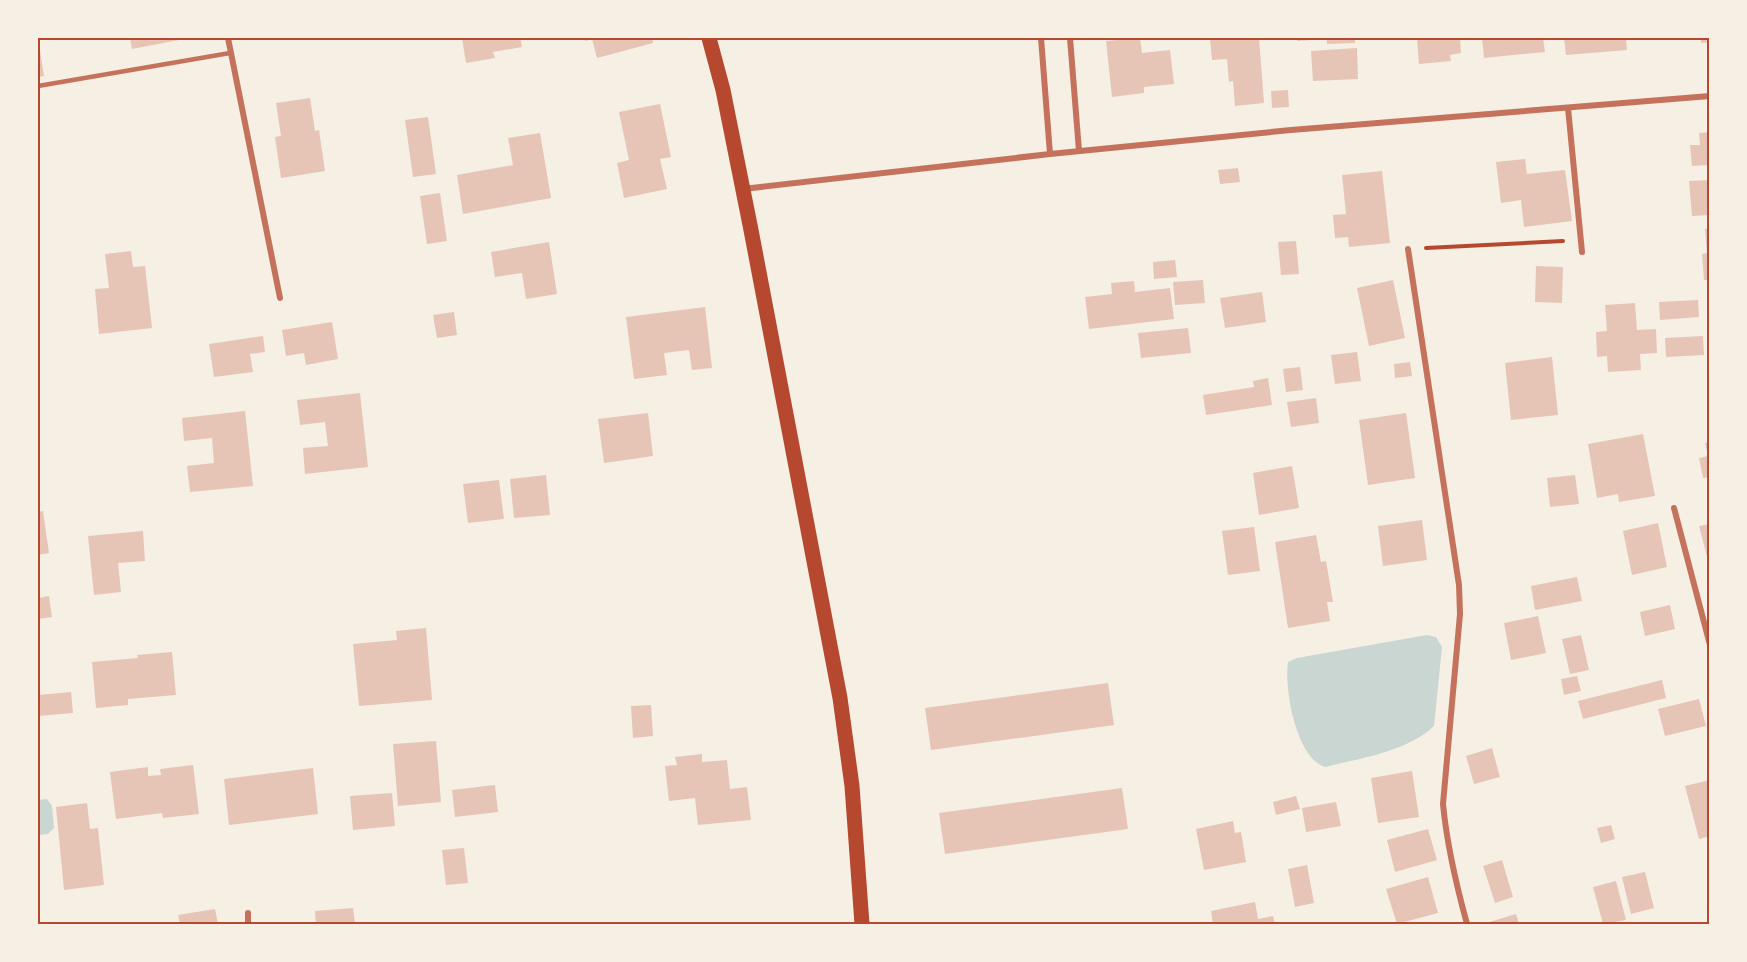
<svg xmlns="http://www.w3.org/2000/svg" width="1747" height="962" font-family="'Source Sans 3',sans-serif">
<rect width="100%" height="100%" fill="#f6efe4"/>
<!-- water -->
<path fill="#c9d6d2" d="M 1427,635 L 1436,637 L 1442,647 L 1434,726 C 1406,752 1361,758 1325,767 C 1296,758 1284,689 1288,662 L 1297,658 Z
M 47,799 L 52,806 L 54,828 L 48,834 L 38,835 L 38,800 Z"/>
<!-- building -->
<path fill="#e6c5b7" d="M 38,38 L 44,76 L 38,77 Z
M 130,38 L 184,38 L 184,39 L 132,49 Z
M 462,38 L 520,38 L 522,47 L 493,52 L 495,58 L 466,63 Z
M 585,38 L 652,38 L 653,43 L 597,58 L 592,39 L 585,41 Z
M 1140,38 L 1142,53 L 1170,50 L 1174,84 L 1144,87 L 1144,93 L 1112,97 L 1106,41 Z
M 1210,38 L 1259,38 L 1264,103 L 1235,106 L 1233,81 L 1229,82 L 1227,59 L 1212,60 Z
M 1297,38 L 1325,38 L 1325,39 L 1297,41 Z
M 1327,38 L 1355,38 L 1355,43 L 1327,44 Z
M 1417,38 L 1460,38 L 1461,53 L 1450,55 L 1451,61 L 1419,64 Z
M 1482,38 L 1543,38 L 1545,52 L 1484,58 Z
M 1564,38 L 1626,38 L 1627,50 L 1566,55 Z
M 1701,38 L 1710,38 L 1710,42 L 1701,43 Z
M 1357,48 L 1358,79 L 1313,81 L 1311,51 Z
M 1288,90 L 1289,107 L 1272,108 L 1271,91 Z
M 310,98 L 315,131 L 319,130 L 325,171 L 281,178 L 275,137 L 281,136 L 276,103 Z
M 660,104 L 671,157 L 660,159 L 667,189 L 624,198 L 617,163 L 629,160 L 619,112 Z
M 428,117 L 436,174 L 413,177 L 405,120 Z
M 1710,132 L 1710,165 L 1692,166 L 1690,145 L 1700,145 L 1699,133 Z
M 540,133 L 551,198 L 463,214 L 457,175 L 513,165 L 508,138 Z
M 1525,159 L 1527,174 L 1565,170 L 1572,221 L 1524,227 L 1521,200 L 1501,203 L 1496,162 Z
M 1238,168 L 1240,182 L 1220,184 L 1218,170 Z
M 1382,171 L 1390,243 L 1349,247 L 1348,237 L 1335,238 L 1333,215 L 1346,214 L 1342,175 Z
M 1710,180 L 1710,215 L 1692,216 L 1689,181 Z
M 440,193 L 447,241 L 427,244 L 420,196 Z
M 1710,228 L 1710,280 L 1704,280 L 1702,254 L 1707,253 L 1705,229 Z
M 1296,241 L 1299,274 L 1281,275 L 1278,242 Z
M 549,242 L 557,294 L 526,299 L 522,273 L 495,277 L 491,252 Z
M 131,251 L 133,267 L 145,266 L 152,328 L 99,334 L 95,289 L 109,288 L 105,254 Z
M 1175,260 L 1177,277 L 1154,279 L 1153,262 Z
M 1536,266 L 1563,267 L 1562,303 L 1535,302 Z
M 1203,280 L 1205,303 L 1175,305 L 1173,282 Z
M 1393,280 L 1405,338 L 1369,346 L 1357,288 Z
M 1134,281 L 1135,292 L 1170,288 L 1174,319 L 1089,329 L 1085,297 L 1112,294 L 1111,283 Z
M 1262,292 L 1266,322 L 1225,328 L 1220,298 Z
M 1698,300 L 1699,317 L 1660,320 L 1659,302 Z
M 1635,303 L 1637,330 L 1656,329 L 1657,353 L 1640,354 L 1641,370 L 1608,372 L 1607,356 L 1597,357 L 1596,332 L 1607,331 L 1605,305 Z
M 705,307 L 712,368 L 692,370 L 689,350 L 664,353 L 667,375 L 634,379 L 626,317 Z
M 454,312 L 457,335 L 437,338 L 433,315 Z
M 332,322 L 338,359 L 306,365 L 304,353 L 286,356 L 282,330 Z
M 1188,328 L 1191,353 L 1141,358 L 1138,333 Z
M 263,336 L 265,352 L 250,354 L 253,372 L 214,377 L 209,344 Z
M 1703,336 L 1704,355 L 1666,357 L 1665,338 Z
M 1357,352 L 1361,381 L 1335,384 L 1331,355 Z
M 1552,357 L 1558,415 L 1511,420 L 1505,363 Z
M 1410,362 L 1412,376 L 1395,378 L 1394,364 Z
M 1300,367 L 1303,390 L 1286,392 L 1283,369 Z
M 1268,378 L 1272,405 L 1206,415 L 1203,395 L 1254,387 L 1253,381 Z
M 360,393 L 368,467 L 305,474 L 303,448 L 328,446 L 325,422 L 300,425 L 297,400 Z
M 1316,398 L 1319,423 L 1291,427 L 1287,402 Z
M 245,411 L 253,486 L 190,492 L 187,466 L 214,463 L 212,438 L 184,441 L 182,418 Z
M 648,413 L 653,456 L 604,463 L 598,419 Z
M 1406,413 L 1415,478 L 1368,485 L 1359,420 Z
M 1643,434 L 1655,496 L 1619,502 L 1618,494 L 1597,498 L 1588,444 Z
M 1710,442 L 1710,477 L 1703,478 L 1699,458 L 1708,456 L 1705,443 Z
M 1292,466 L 1299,508 L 1259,515 L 1253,473 Z
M 546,475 L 550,515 L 514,518 L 510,479 Z
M 1575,475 L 1579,504 L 1550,507 L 1547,478 Z
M 499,480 L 504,519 L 468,523 L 463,484 Z
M 43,511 L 49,553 L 38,555 L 38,512 Z
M 1422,520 L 1427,560 L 1383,566 L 1378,526 Z
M 1658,523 L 1667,567 L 1632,575 L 1623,531 Z
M 1710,524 L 1710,564 L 1709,564 L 1699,526 Z
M 1254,527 L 1260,571 L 1228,575 L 1222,531 Z
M 143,531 L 145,561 L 118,563 L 121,592 L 94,595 L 88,536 Z
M 1316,535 L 1321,562 L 1326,561 L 1333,602 L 1327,602 L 1330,621 L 1288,628 L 1275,542 Z
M 1577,577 L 1582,601 L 1535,610 L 1531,586 Z
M 49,596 L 52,617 L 38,619 L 38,598 Z
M 1670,605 L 1675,629 L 1645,636 L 1640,612 Z
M 1538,616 L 1546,653 L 1511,660 L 1504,623 Z
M 426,628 L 432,700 L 359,706 L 353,644 L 397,640 L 396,631 Z
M 1581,635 L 1589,670 L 1570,674 L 1562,639 Z
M 172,652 L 176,695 L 128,699 L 128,705 L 96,708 L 92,662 L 138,658 L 137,655 Z
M 1577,676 L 1581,691 L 1564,695 L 1561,679 Z
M 1662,680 L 1666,698 L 1583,719 L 1578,701 Z
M 1108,683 L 1114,725 L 931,750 L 925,708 Z
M 71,692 L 73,713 L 38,716 L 38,695 Z
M 1699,699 L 1706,726 L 1665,736 L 1658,709 Z
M 651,705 L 653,736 L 633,738 L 631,706 Z
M 436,741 L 441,802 L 398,806 L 393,744 Z
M 1492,748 L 1500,777 L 1474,784 L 1466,756 Z
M 702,754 L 702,762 L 727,760 L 730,789 L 747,787 L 751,820 L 698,825 L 695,798 L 669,801 L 665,766 L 677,765 L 675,757 Z
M 193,765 L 199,814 L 163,818 L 162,813 L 116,819 L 110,772 L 148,767 L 148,776 L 161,775 L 160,769 Z
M 313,768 L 318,814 L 229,825 L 224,779 Z
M 1412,771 L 1419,817 L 1378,823 L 1371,778 Z
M 1710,780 L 1710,836 L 1699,839 L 1685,786 Z
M 495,785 L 498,812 L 455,817 L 452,790 Z
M 1122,788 L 1128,829 L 945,854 L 939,813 Z
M 392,793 L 395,826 L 353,830 L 350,796 Z
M 1296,796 L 1300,809 L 1276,815 L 1273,802 Z
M 1336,802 L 1341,826 L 1306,832 L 1302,808 Z
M 87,803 L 90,829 L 98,828 L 104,885 L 64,890 L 56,807 Z
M 1233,821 L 1235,833 L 1241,832 L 1246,862 L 1204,870 L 1196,829 Z
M 1611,825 L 1615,839 L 1601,843 L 1597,828 Z
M 1428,829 L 1437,860 L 1395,872 L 1387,840 Z
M 464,848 L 468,883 L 446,885 L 442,850 Z
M 1502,860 L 1513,897 L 1495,903 L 1483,866 Z
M 1307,865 L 1314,903 L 1295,907 L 1288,869 Z
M 1645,872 L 1654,908 L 1631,914 L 1622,877 Z
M 1428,877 L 1438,913 L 1397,924 L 1386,889 Z
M 1616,881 L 1626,920 L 1603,924 L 1593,887 Z
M 1255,902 L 1258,919 L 1273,916 L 1275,924 L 1213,924 L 1211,911 Z
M 353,908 L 355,924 L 316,924 L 315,911 Z
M 215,909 L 218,924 L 180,924 L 178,915 Z
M 1516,914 L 1519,924 L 1483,924 Z"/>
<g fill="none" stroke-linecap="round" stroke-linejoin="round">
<!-- path -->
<path stroke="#b5482f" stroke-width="4" d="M 1426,248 L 1563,241"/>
<!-- service -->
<path stroke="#c5725c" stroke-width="4.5" d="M 38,86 L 230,53"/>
<!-- minor -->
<path stroke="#c5725c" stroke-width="6" d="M 228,38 L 280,298
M 1041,38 L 1050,154
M 1070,38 L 1079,151
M 1568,108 L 1582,252
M 743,189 L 1050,154 L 1291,130 L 1710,96
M 1408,249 L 1459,585 L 1460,614 L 1443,804 C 1447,846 1456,884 1467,924
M 1674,508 L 1710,645
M 248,913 L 248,924"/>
<!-- primary -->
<path stroke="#b5482f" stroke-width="15" d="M 709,38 L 723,90 L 751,230 L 840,698 L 852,786 L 862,924"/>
</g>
<!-- border -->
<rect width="1747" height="962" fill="none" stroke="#f6efe4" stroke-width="78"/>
<rect x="39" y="39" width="1669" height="884" fill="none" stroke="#b5482f" stroke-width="2"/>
</svg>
